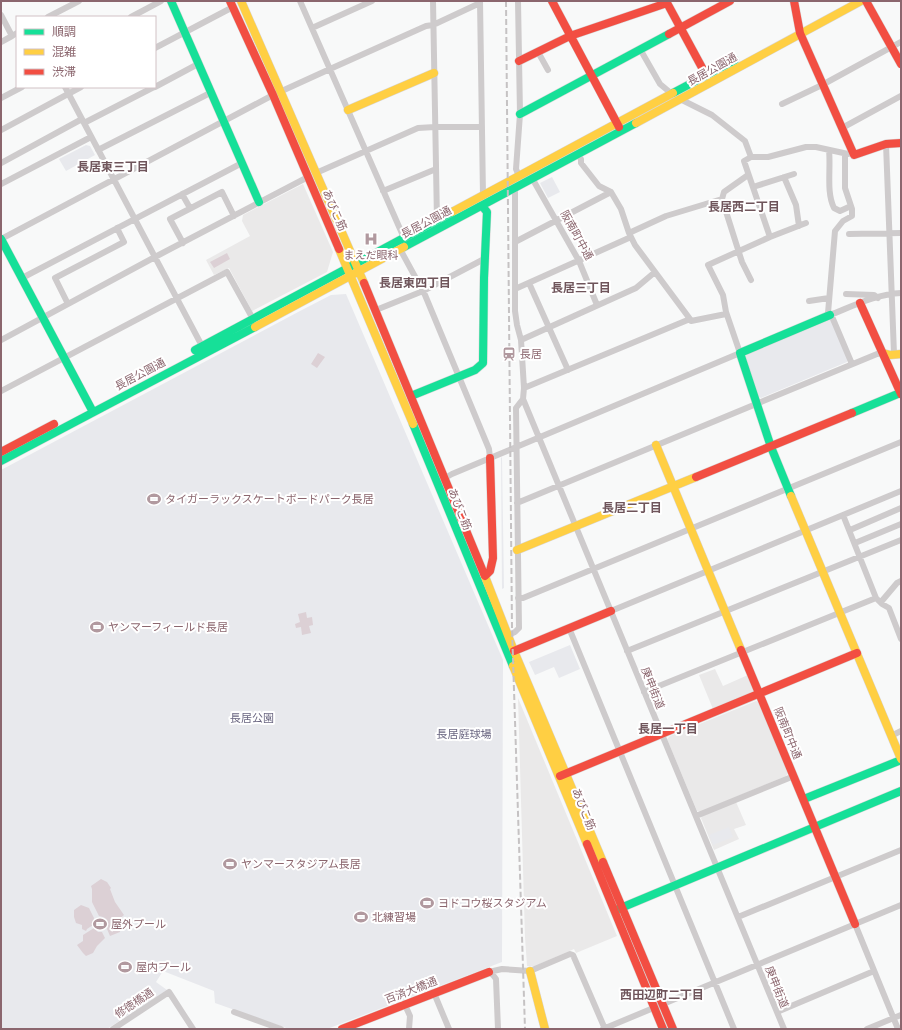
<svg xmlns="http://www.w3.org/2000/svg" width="902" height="1030" font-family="'Space Grotesk','Noto Sans JP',sans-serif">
<rect width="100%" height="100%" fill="#f8f9f9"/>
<!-- built -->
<path fill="#eae9e9" d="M 303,184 L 333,252 L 327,272 L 252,311 L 229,268 L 214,275 L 206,260 L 250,236 L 242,221 L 243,215 Z
M 715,669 L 723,686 L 748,675 L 755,691 L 713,709 L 699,675 Z
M 518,698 L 617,936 L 576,953 L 574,949 L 535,966 L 527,966 L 525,937 Z
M 756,701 L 759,702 L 788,773 L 786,776 L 700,812 L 697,811 L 667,739 L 670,736 Z
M 736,802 L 746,825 L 734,829 L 739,839 L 714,850 L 701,818 L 703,815 Z"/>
<!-- green -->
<path fill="#e8e9ed" d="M 86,145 L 90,146 L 95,155 L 66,171 L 59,159 Z
M 552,177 L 560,192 L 548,198 L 540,183 Z
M 346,294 L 503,660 L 502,962 L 327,1029 L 289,1029 L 215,1003 L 214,991 L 163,971 L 156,982 L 167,990 L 107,1029 L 1,1029 L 1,470 L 300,311 L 331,295 Z
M 830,320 L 832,321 L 848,360 L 847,362 L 761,398 L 758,396 L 745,358 L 747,354 Z
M 502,457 L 504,588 L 502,589 L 501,458 Z
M 570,645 L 580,669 L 559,678 L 554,667 L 535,675 L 529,662 Z
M 729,827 L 733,837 L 713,845 L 709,835 Z"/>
<!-- water -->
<path fill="#dcd0d5" d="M 227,253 L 230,259 L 214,268 L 210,262 Z
M 318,353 L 325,357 L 317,368 L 311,364 Z
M 306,612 L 307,618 L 312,617 L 313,625 L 309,626 L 311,633 L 302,635 L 301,627 L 296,628 L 295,624 L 300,622 L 298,614 Z
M 101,879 L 107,882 L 111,888 L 110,889 L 115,902 L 124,915 L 117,921 L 121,923 L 120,932 L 110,936 L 107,929 C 110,922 107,917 99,916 L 92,902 L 92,889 L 91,886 Z
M 81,905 L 89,908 L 94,918 L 93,925 L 87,929 L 86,931 L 82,929 L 82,925 L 76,923 L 74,917 L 74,910 Z
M 94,928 L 98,932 L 102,932 L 105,938 L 97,946 L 93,953 L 86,956 L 83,953 L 77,945 L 83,941 L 83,935 Z"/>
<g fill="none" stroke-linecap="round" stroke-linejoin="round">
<!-- fast casing -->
<g stroke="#d8d6d6" stroke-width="9">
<path id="fast" d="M 171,1 L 259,202
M 673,93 L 735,60
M 520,114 L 669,34
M 1,239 L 93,412
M 404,247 L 636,123
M 195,350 L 452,212
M 411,396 L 475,370 L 483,363 L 484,278 L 487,212 L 482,206
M 852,413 L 900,393
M 413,424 L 513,666
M 1,461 L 255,327
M 791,496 L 771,447 L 740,353 L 830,315
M 804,799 L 901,760
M 616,910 L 901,791"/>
</g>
<!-- slow casing -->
<g stroke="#d8d6d6" stroke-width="9">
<path id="slow" d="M 241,1 L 364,283
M 348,110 L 434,73
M 636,123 L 861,1
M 452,212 L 673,93
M 339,249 L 413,424
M 255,327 L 404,247
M 883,353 L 890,355 L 901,354
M 656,445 L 741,650
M 791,496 L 901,759
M 517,550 L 696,477
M 484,574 L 514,651 L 603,862
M 513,666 L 587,844
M 530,971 L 545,1029"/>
</g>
<!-- jam casing -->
<g stroke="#d8d6d6" stroke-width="9">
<path id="jam" d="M 230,1 L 273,95 L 339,249
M 552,1 L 619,127
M 666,1 L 706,75
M 794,1 L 800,33 L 854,155 L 886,144 L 901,143
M 866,1 L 901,64
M 669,34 L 730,1
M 519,61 L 570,36 L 667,3
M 364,283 L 484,574
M 860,303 L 901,394
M 1,452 L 54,424
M 696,477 L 852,413
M 485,576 L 490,571 L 493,558 L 490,458
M 741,650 L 855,924
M 514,651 L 611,611
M 560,776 L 857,653
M 587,844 L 663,1029
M 603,862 L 673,1029
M 342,1029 L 489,972"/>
</g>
<!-- street -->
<path stroke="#cecbcc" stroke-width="6" d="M 300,1 L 404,238
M 433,1 L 437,221
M 480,1 L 483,196
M 518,1 L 520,114 L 516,169 L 519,176
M 1,15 L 12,36 L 17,33
M 48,17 L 79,1
M 131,17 L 161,1
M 312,28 L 372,1
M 1,42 L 12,36
M 155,48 L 233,7
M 640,49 L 660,84 L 672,94
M 538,52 L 548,70
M 65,87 L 202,346
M 155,87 L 198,64
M 1,98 L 22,87
M 680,99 L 712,115 L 745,141 L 751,157
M 782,104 L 822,85 L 901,42
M 84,123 L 154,87
M 842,128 L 901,96
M 1,130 L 81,87
M 886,144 L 894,354
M 98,150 L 212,92
M 829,150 C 831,169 826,192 834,208 L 840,211 L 851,206
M 577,154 L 581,159 L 581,163 L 599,186 L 611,192 L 621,209 L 629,233
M 845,154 L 845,188 L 852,209 L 852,216 L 843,221 L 835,231 L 828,313 L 833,319 L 852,364
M 1,163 L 82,119
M 316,173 L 418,128 L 435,127 L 481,127
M 748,175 L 724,192 L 722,199 L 742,262 L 751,280
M 784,177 L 796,205 L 799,226
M 532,178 L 579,261 L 597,305
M 1,184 L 91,137
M 753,187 L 794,174
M 383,191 L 436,169
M 182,194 L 190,208
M 849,234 L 901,233
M 770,237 L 744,161 L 751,157 L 768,157 L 806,147 L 816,147 L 848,154
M 1,239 L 273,95 L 330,69 L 426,26 L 433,25 L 480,3
M 515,242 L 611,192
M 183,243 L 170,219 L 222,192 L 234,216
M 400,249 L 425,295 L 489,449 L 490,458
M 22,278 L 242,163
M 529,283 L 568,370
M 515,289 L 631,237
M 846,294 L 874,295 L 878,298
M 809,301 L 829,298
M 68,304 L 55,278 L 124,242 L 117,228
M 376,310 L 423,291 L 486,258
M 830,315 C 853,306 877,294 901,293
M 690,319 L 635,245 L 629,233 L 666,216 L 722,199
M 1,340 L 155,257 L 308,177
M 521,340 L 636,288 L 655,272
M 524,388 L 690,319 L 691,321 L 726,314
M 1,391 L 227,272 L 253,319
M 523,399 L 784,1029
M 444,481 L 445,478 L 452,474 L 740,353 L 726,312 L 723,295 L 708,265 L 770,237 L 806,223
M 517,503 L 877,354 L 883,353
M 843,515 L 876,598 L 882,604 L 889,608 L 901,639
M 850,530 L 901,508
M 855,543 L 901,524
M 518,598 L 523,598 L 901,442
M 881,602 L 897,583 L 901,581
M 611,611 L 901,491
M 569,628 L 734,1029
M 508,635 L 515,632 L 519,628 L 516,408 L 523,399 L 524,388 L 521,340 L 517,325 L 515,311 L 515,187
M 627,651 L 901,540
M 644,692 L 876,598
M 891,736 L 901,731
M 696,816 L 794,776
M 738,917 L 901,850
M 855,924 L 898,1029
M 489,972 L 502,969 L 530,971 L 570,954 L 573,955 L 605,1029
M 489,972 L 493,975 L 496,979 L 498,1029
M 434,993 L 449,1029
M 405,1005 L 410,1016 L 409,1029
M 234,1012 L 281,1029
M 777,1012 L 874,971
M 113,1029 L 169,992 L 193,1029
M 603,1029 L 901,905
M 867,1029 L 901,1015"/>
<!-- fast -->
<use href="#fast" stroke="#16e098" stroke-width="8"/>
<!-- slow -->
<use href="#slow" stroke="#ffcf43" stroke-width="8"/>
<!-- jam -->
<use href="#jam" stroke="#f24e42" stroke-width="8"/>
<!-- rail -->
<path stroke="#c5c2c3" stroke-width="2" stroke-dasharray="6 3" stroke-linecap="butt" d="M 506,1 L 512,628 L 525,1029"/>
</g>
<!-- icons -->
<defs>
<g id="hospital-bare" transform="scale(1.08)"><path d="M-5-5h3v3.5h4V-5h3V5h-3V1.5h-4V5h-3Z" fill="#b1999f" stroke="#fff" stroke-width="2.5" paint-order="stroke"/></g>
<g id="station-bare" transform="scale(1.08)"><path d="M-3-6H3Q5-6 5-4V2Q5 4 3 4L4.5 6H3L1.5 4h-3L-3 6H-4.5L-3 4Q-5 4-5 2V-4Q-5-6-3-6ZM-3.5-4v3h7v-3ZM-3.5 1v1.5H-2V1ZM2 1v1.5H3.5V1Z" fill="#b1999f" stroke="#fff" stroke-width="2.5" paint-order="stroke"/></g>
<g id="stadium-bare" transform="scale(1.08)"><path d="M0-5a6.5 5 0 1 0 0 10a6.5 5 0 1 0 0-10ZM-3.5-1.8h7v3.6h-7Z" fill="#b1999f" stroke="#fff" stroke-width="2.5" paint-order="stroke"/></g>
</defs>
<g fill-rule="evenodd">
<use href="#hospital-bare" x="371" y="239"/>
<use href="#station-bare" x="509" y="354"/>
<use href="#stadium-bare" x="154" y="499"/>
<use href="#stadium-bare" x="97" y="627"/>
<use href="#stadium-bare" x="230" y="864"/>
<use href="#stadium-bare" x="427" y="903"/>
<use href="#stadium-bare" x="361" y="917"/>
<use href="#stadium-bare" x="100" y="924"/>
<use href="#stadium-bare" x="125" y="967"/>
</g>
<g text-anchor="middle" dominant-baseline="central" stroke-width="4" stroke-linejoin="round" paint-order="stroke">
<!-- street labels -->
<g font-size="11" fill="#8b666e" stroke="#fff">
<text transform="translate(712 69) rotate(-29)">長居公園通</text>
<text transform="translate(335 210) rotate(66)">あびこ筋</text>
<text transform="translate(426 222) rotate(-28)">長居公園通</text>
<text transform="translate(577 235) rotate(61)">阪南町中通</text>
<text transform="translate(140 374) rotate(-28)">長居公園通</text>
<text transform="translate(460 509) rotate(68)">あびこ筋</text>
<text transform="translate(653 688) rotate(68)">庚申街道</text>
<text transform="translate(788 733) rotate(68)">阪南町中通</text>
<text transform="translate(584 809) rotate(68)">あびこ筋</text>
<text transform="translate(777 987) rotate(68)">庚申街道</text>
<text transform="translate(411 990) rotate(-21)">百済大橋通</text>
<text transform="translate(134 1003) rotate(-34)">修徳橋通</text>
</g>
<!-- poi labels -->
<g font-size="11" fill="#8b666e" stroke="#fff" text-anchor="start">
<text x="371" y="255" text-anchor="middle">まえだ眼科</text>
<text x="520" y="354">長居</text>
<text x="165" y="499">タイガーラックスケートボードパーク長居</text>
<text x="108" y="627">ヤンマーフィールド長居</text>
<text x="241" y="864">ヤンマースタジアム長居</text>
<text x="438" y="903">ヨドコウ桜スタジアム</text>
<text x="372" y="917">北練習場</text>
<text x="111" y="924">屋外プール</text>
<text x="136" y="967">屋内プール</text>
</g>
<!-- park labels -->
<g font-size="11" fill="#6a6681" stroke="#fff">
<text x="252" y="718">長居公園</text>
<text x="464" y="734">長居庭球場</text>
</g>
<!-- neighbourhood labels -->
<g font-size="12" font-weight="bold" fill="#6f555b" stroke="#fff">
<text x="113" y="167">長居東三丁目</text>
<text x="744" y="207">長居西二丁目</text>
<text x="415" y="283">長居東四丁目</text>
<text x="581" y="288">長居三丁目</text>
<text x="632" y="508">長居二丁目</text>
<text x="668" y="729">長居一丁目</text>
<text x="662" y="995">西田辺町二丁目</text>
</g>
</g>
<!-- border -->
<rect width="902" height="1030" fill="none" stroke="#8b666e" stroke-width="4"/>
<!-- legend -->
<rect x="16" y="16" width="140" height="72" fill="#ffffff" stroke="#d1c2c5"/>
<rect x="24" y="29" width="20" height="6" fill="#16e098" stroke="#d1c2c5"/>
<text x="52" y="36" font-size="12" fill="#8b666e">順調</text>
<rect x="24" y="49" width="20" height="6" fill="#ffcf43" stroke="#d1c2c5"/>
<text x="52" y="56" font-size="12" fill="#8b666e">混雑</text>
<rect x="24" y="69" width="20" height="6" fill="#f24e42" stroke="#d1c2c5"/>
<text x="52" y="76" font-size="12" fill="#8b666e">渋滞</text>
</svg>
